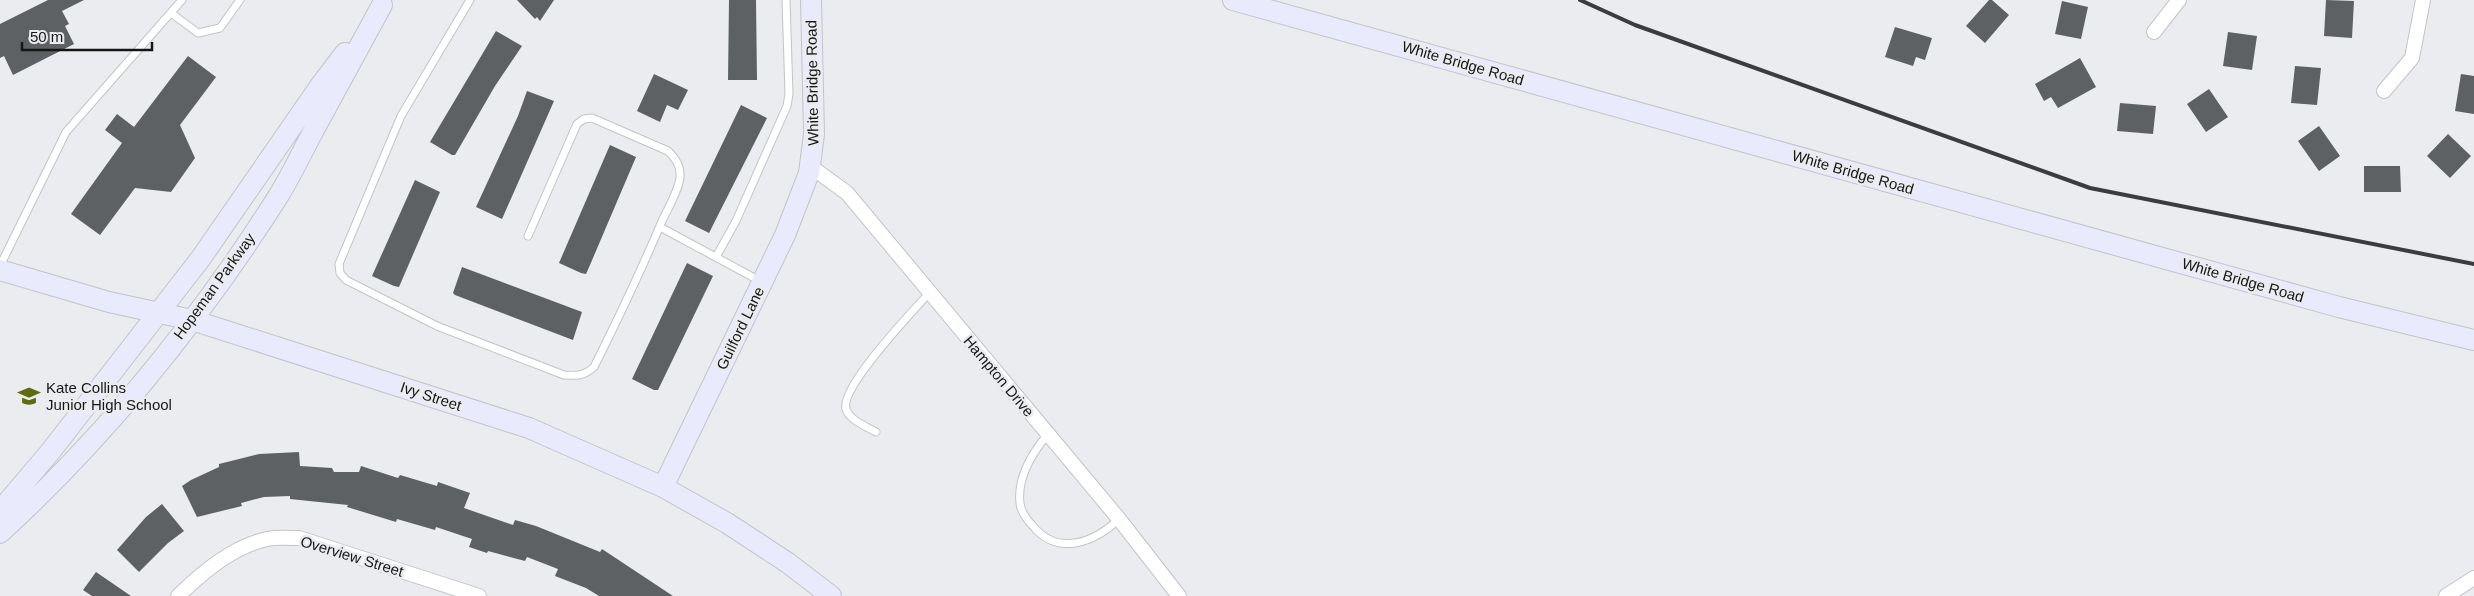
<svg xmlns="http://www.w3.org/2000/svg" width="2474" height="596" font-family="Arial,sans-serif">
<rect width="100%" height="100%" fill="#eaecef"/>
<!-- building -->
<path fill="#5e6163" d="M 48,0 L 84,0 L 62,11 L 69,24 L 65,26 L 74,44 L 13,75 L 4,56 L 0,58 L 0,24 Z
M 517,0 L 554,0 L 540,21 L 537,17 L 535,19 Z
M 729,0 L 756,0 L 757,80 L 728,80 Z
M 1989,0 L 1992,0 L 2009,15 L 1985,43 L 1966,26 Z
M 2326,0 L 2354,1 L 2352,38 L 2324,36 Z
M 2062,1 L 2088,7 L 2081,39 L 2055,34 Z
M 1895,27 L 1932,38 L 1925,60 L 1916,57 L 1913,66 L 1885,57 Z
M 496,31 L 522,46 L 495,86 L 455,155 L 452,155 L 430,142 Z
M 2228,32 L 2257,36 L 2252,70 L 2223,66 Z
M 188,56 L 216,77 L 180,125 L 195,158 L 171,192 L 135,188 L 100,235 L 71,214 L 122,143 L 105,130 L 117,114 L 134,127 Z
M 2080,58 L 2096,87 L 2058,108 L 2051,97 L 2044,101 L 2035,84 Z
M 2295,66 L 2321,68 L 2317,105 L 2291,103 Z
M 654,74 L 688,90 L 678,110 L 667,105 L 660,122 L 637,111 Z
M 2461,74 L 2474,76 L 2474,114 L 2455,111 Z
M 2209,89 L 2228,117 L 2206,132 L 2187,104 Z
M 527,91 L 554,101 L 502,219 L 476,207 L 518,116 Z
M 2120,103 L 2156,106 L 2153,134 L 2117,131 Z
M 741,105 L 767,118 L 709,233 L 685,221 Z
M 2319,126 L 2340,156 L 2319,171 L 2298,141 Z
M 2448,134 L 2471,156 L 2450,178 L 2427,156 Z
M 610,145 L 636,157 L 590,265 L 586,274 L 581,273 L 559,263 Z
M 2364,166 L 2400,166 L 2401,192 L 2364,192 Z
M 415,180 L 440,192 L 399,287 L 394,286 L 372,276 Z
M 687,263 L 713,276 L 658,390 L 654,390 L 632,379 Z
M 462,267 L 582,312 L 573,340 L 455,295 L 453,293 Z
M 299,452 L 300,466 L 332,468 L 334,472 L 359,472 L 361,466 L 398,478 L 400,475 L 437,486 L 438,482 L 470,493 L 464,508 L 513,525 L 515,520 L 536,526 L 600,552 L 602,549 L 673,596 L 599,596 L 586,588 L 555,576 L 558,569 L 527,557 L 525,561 L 488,551 L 487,553 L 469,547 L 472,539 L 436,527 L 435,530 L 397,519 L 396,522 L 347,507 L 348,505 L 290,499 L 290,496 L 264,497 L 241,503 L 242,506 L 197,517 L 182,486 L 191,480 L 219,467 L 219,464 L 259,454 Z
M 162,504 L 184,531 L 168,543 L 139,572 L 117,550 L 146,517 Z
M 96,572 L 131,596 L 92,596 L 83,590 Z"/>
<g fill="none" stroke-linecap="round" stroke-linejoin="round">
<!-- lane casing -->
<g stroke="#c2c4c7" stroke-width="9">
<path id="lane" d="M 470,0 L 401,116 L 339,264 L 340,273 L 346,280 L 437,326 L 564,375 C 577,376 584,376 594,367 C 618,319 641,271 662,221 C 668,208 678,192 680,178 C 681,166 676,159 668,151 L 592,118 L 584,119 L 577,124 L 528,236
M 171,13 L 198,33 L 220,28 L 240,0
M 660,227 L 760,281
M 716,257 L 736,221 L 787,106 L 789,94 L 786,0
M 0,266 L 66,132 L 182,0
M 876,432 C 867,427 849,420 846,409 C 840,387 913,311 930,292
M 1048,434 C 1032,453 1017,477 1020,503 C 1021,512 1027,520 1033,526 C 1058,557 1095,542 1119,519"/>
</g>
<!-- street casing -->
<g stroke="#c2c4c7" stroke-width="16">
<path id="street" d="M 2154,32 L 2179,0
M 2384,91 L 2412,58 L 2423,0
M 810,166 L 847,193 L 1119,519 L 1179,596
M 178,596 C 203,572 232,547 267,539 C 277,537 289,538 299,538 L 479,596
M 2446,596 L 2474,578"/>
</g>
<!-- secondary casing -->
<g stroke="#c2c4c7" stroke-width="22">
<path id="secondary" d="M 1233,0 L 2339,307 L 2474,340
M 0,270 L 109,302 L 192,320 L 529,428 L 663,487 L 727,523 L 788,563 L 831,596
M 663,487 L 785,235 L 809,173 L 814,134 L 811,0
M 0,511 L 50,452 L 201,258 L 320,86 L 345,53
M 0,533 C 107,435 201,318 279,195 C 292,174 303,150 315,128 C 337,87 360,46 382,5"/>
</g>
<!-- lane -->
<use href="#lane" stroke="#fff" stroke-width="7"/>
<!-- street -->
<use href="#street" stroke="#fff" stroke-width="14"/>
<!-- secondary -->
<use href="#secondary" stroke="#eaeafd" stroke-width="20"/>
<!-- rail -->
<path stroke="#3b3c3d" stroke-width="4" d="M 1580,0 L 1635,25 L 2090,188 L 2474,264"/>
</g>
<!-- icons -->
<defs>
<g id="school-bare" transform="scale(1.725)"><path d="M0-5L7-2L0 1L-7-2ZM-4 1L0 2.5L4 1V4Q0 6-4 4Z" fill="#606a0f" stroke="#eaecef" stroke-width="2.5" paint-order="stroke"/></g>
</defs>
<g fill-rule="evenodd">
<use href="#school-bare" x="29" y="396"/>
</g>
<g text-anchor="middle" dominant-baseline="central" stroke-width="5" stroke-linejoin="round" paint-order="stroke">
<!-- street labels -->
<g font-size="15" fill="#161617" stroke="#eaecef">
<text transform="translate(1463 63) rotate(16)">White Bridge Road</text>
<text transform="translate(812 83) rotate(-91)">White Bridge Road</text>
<text transform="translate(1853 172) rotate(16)">White Bridge Road</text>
<text transform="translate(2243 280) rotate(16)">White Bridge Road</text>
<text transform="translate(214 286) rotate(-54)">Hopeman Parkway</text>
<text transform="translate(740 328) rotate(-64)">Guilford Lane</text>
<text transform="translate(999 376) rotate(50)">Hampton Drive</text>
<text transform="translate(431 396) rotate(18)">Ivy Street</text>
<text transform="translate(352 556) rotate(17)">Overview Street</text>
</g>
<!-- poi labels -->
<g font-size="15" fill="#161617" stroke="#eaecef" text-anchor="start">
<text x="46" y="387">Kate Collins<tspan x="46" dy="17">Junior High School</tspan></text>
</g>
</g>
<!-- scale -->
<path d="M22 42v8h130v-8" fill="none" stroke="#161617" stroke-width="2.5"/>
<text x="30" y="42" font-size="15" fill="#161617" stroke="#eaecef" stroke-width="4" paint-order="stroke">50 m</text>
</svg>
